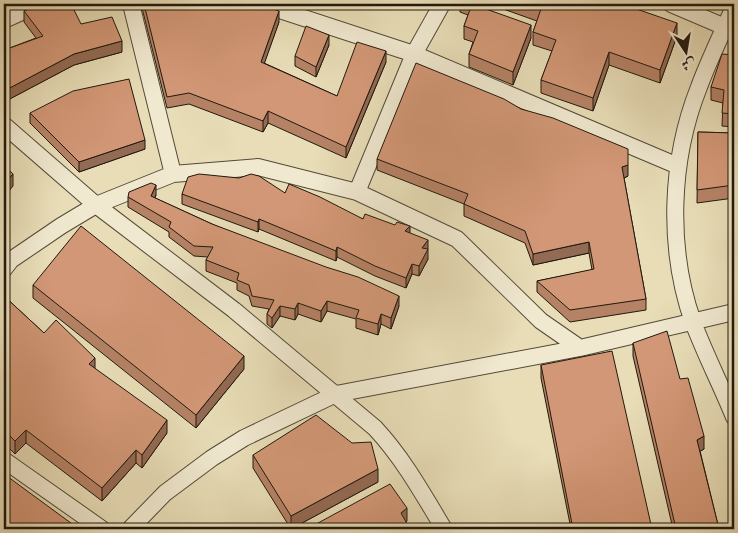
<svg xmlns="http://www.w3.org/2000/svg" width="738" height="533" font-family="Alegreya,Amiri,serif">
<rect width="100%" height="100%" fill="#e8ddb7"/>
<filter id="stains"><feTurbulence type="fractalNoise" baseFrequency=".004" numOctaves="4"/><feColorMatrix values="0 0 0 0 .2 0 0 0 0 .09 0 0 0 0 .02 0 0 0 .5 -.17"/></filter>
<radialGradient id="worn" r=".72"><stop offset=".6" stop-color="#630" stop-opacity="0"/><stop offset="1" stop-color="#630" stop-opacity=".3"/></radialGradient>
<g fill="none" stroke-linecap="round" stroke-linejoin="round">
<!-- minor casing -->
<g stroke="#524a38" stroke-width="18">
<path id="minor" d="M 131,4 L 173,174
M 261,4 L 414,54 L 678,166
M 671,4 L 725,27
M 734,7 C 722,33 709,60 699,87 C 670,160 667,248 693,322 C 705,354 721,385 734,417
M 4,20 L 39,4
M 4,125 L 96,205 L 234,310 L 375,428 C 403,458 423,494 444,529
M 357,192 L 414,54 L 442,4
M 4,269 L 11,260 L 61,226 L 96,205 L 173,174 L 258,167 L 357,192 L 457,239 L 541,321 L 580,348
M 4,460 L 102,529
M 130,529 L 165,493 L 212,458 L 244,438 L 336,394 L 580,348 L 734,312"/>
</g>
<!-- minor -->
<use href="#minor" stroke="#f0e9d0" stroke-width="16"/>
</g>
<!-- wall -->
<path fill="#b58265" stroke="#20190e" d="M 141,4 L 261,4 L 279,22 L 264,63 L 337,96 L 386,62 L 346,158 L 268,123 L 263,132 L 189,104 L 167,108 Z
M 460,4 L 622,4 L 677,36 L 660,83 L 609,65 L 593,111 L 541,93 L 541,80 L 552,51 L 533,45 L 533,32 L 537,21 L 492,5 L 490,10 L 531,38 L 513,85 L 469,67 L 469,54 L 473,42 L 464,39 L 464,26 L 468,15 L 460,12 Z
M 24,11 L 81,24 L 122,52 L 74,65 L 4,102 L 4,45 L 7,49 L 36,38 L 24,22 Z
M 329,45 L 316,77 L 295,66 L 295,56 Z
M 734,55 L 734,127 L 722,126 L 723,103 L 711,100 L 711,87 Z
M 30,113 L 145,149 L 79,172 L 30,123 Z
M 698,132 L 734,133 L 734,198 L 697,203 Z
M 377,159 L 628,176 L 624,178 L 646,299 L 646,310 L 570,322 L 537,292 L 537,281 L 592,270 L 589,253 L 533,265 L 525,243 L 464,216 L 464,204 L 377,170 Z
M 285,193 L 363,219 L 410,233 L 428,259 L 419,276 L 412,274 L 406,288 L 375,276 L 337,257 L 336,261 L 259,229 L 258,232 L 182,204 L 182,194 Z
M 156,195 L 155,198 L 212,224 L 399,306 L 391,329 L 381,324 L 378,335 L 356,328 L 356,319 L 327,311 L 321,322 L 298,314 L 295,320 L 280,316 L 272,328 L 267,324 L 267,314 L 269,309 L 252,306 L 249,296 L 237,290 L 237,283 L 206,271 L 206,260 L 208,257 L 194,256 L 169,237 L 169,232 L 128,207 L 128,197 Z
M 33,285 L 244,369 L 196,428 L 33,298 Z
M 4,296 L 44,333 L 95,369 L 167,433 L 142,468 L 136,463 L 102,501 L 26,443 L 15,454 L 4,443 Z
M 633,343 L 680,379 L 704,449 L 700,451 L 719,529 L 673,529 L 633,356 Z
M 541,365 L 652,529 L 571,529 L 541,378 Z
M 253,455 L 378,482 L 291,529 L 253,468 Z"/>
<!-- shaded-wall -->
<path fill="#936a53" stroke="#20190e" d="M 488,4 L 492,4 L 492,5 L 486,22 L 486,9 Z
M 279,11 L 279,22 L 261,73 L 261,62 Z
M 677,23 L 677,36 L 660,83 L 660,70 Z
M 531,25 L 531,38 L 513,85 L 513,72 Z
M 329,35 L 329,45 L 316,77 L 316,67 Z
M 122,41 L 122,52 L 74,65 L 4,102 L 4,91 L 74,54 Z
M 386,51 L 386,62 L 346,158 L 346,147 Z
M 609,52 L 609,65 L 593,111 L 593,98 Z
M 268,111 L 268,123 L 263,132 L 263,121 Z
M 145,140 L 145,149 L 79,172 L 79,162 Z
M 8,155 L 8,168 L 4,172 L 4,159 Z
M 628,165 L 628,176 L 622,179 L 622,167 Z
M 13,174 L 13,186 L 4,197 L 4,184 Z
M 156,185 L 156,195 L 151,206 L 151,196 Z
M 259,219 L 259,229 L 258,232 L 258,222 Z
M 410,226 L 410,236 L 405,231 Z
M 428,240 L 428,259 L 419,276 L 419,266 L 422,248 Z
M 589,242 L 589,253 L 533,265 L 533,254 Z
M 337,247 L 337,257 L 336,261 L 336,251 Z
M 412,264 L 412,274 L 406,288 L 406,278 Z
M 399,296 L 399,306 L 391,329 L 391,318 Z
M 327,301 L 327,311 L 321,322 L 321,311 Z
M 298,303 L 298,314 L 295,320 L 295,309 Z
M 280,306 L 280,316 L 272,328 L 272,318 Z
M 381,314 L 381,324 L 378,335 L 378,324 Z
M 244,356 L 244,369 L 196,428 L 196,415 Z
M 95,358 L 95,371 L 89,364 Z
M 167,420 L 167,433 L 142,468 L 142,455 Z
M 26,430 L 26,443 L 15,454 L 15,441 Z
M 704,436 L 704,449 L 697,453 L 697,440 Z
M 136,450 L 136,463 L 102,501 L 102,488 Z
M 378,469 L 378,482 L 291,529 L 291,516 Z
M 407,508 L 407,521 L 401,526 L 401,513 Z"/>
<!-- building -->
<path fill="#d29776" stroke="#20190e" d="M 40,4 L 71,4 L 81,24 L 112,17 L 122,41 L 74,54 L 4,91 L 4,45 L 7,49 L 43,36 L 24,11 Z
M 144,4 L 261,4 L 279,11 L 261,62 L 337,96 L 357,42 L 386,51 L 346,147 L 268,111 L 263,121 L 189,93 L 167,97 Z
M 472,4 L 488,4 L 486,9 L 531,25 L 513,72 L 469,54 L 478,31 L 464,26 Z
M 525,4 L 622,4 L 677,23 L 660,70 L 609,52 L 593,98 L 541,80 L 556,40 L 533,32 L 541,9 Z
M 306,26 L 329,35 L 316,67 L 295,56 Z
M 722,54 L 734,55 L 734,114 L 722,113 L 724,90 L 711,87 Z
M 416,63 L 504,99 L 521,109 L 553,118 L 628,149 L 628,165 L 622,167 L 646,299 L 570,310 L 537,281 L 594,269 L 589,242 L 533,254 L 525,231 L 464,204 L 468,194 L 377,159 Z
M 129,79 L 145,140 L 79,162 L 30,113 L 73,91 Z
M 698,132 L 734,133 L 734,185 L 697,190 Z
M 4,152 L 8,155 L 4,159 Z
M 4,165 L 13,174 L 4,184 Z
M 199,174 L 239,178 L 251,174 L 259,176 L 285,193 L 289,184 L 320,197 L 363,219 L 365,214 L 395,225 L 397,222 L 410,226 L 405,231 L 428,240 L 422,248 L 428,249 L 419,266 L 412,264 L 406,278 L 375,266 L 337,247 L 336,251 L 259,219 L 258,222 L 182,194 L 188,177 Z
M 151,183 L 156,185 L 151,196 L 212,224 L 326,267 L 358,277 L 399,296 L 391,318 L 381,314 L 378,324 L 356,318 L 359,310 L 327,301 L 321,311 L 298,303 L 295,309 L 280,306 L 272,318 L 267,314 L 274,300 L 252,296 L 249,285 L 237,280 L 239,273 L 206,260 L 213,247 L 194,246 L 169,227 L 171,222 L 128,197 L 129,192 Z
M 81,226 L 244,356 L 196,415 L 33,285 Z
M 4,296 L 44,333 L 56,320 L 95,358 L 89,364 L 167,420 L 142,455 L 136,450 L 102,488 L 26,430 L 15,441 L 4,430 Z
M 667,331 L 680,379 L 688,378 L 704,436 L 697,440 L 719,529 L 676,529 L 633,343 Z
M 612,351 L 652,529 L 573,529 L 541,365 Z
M 316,415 L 352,443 L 371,442 L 378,469 L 291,516 L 253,455 Z
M 4,474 L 75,526 L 71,529 L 4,529 Z
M 390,484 L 407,508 L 401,513 L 410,529 L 307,529 Z"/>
<!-- margin -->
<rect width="738" height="533" fill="none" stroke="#e8ddb7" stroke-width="20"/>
<rect x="5" y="5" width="728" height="523" fill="none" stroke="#20190e" stroke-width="2.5"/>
<rect x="10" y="10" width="718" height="513" fill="none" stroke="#20190e"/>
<!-- north arrow -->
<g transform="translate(686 52) rotate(168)" stroke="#f0e9d0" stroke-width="4" paint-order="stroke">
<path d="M0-4L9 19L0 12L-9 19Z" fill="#20190e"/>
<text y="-8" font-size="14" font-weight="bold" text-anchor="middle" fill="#20190e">ش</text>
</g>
<rect width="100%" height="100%" filter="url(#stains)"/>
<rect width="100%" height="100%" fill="url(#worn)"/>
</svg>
